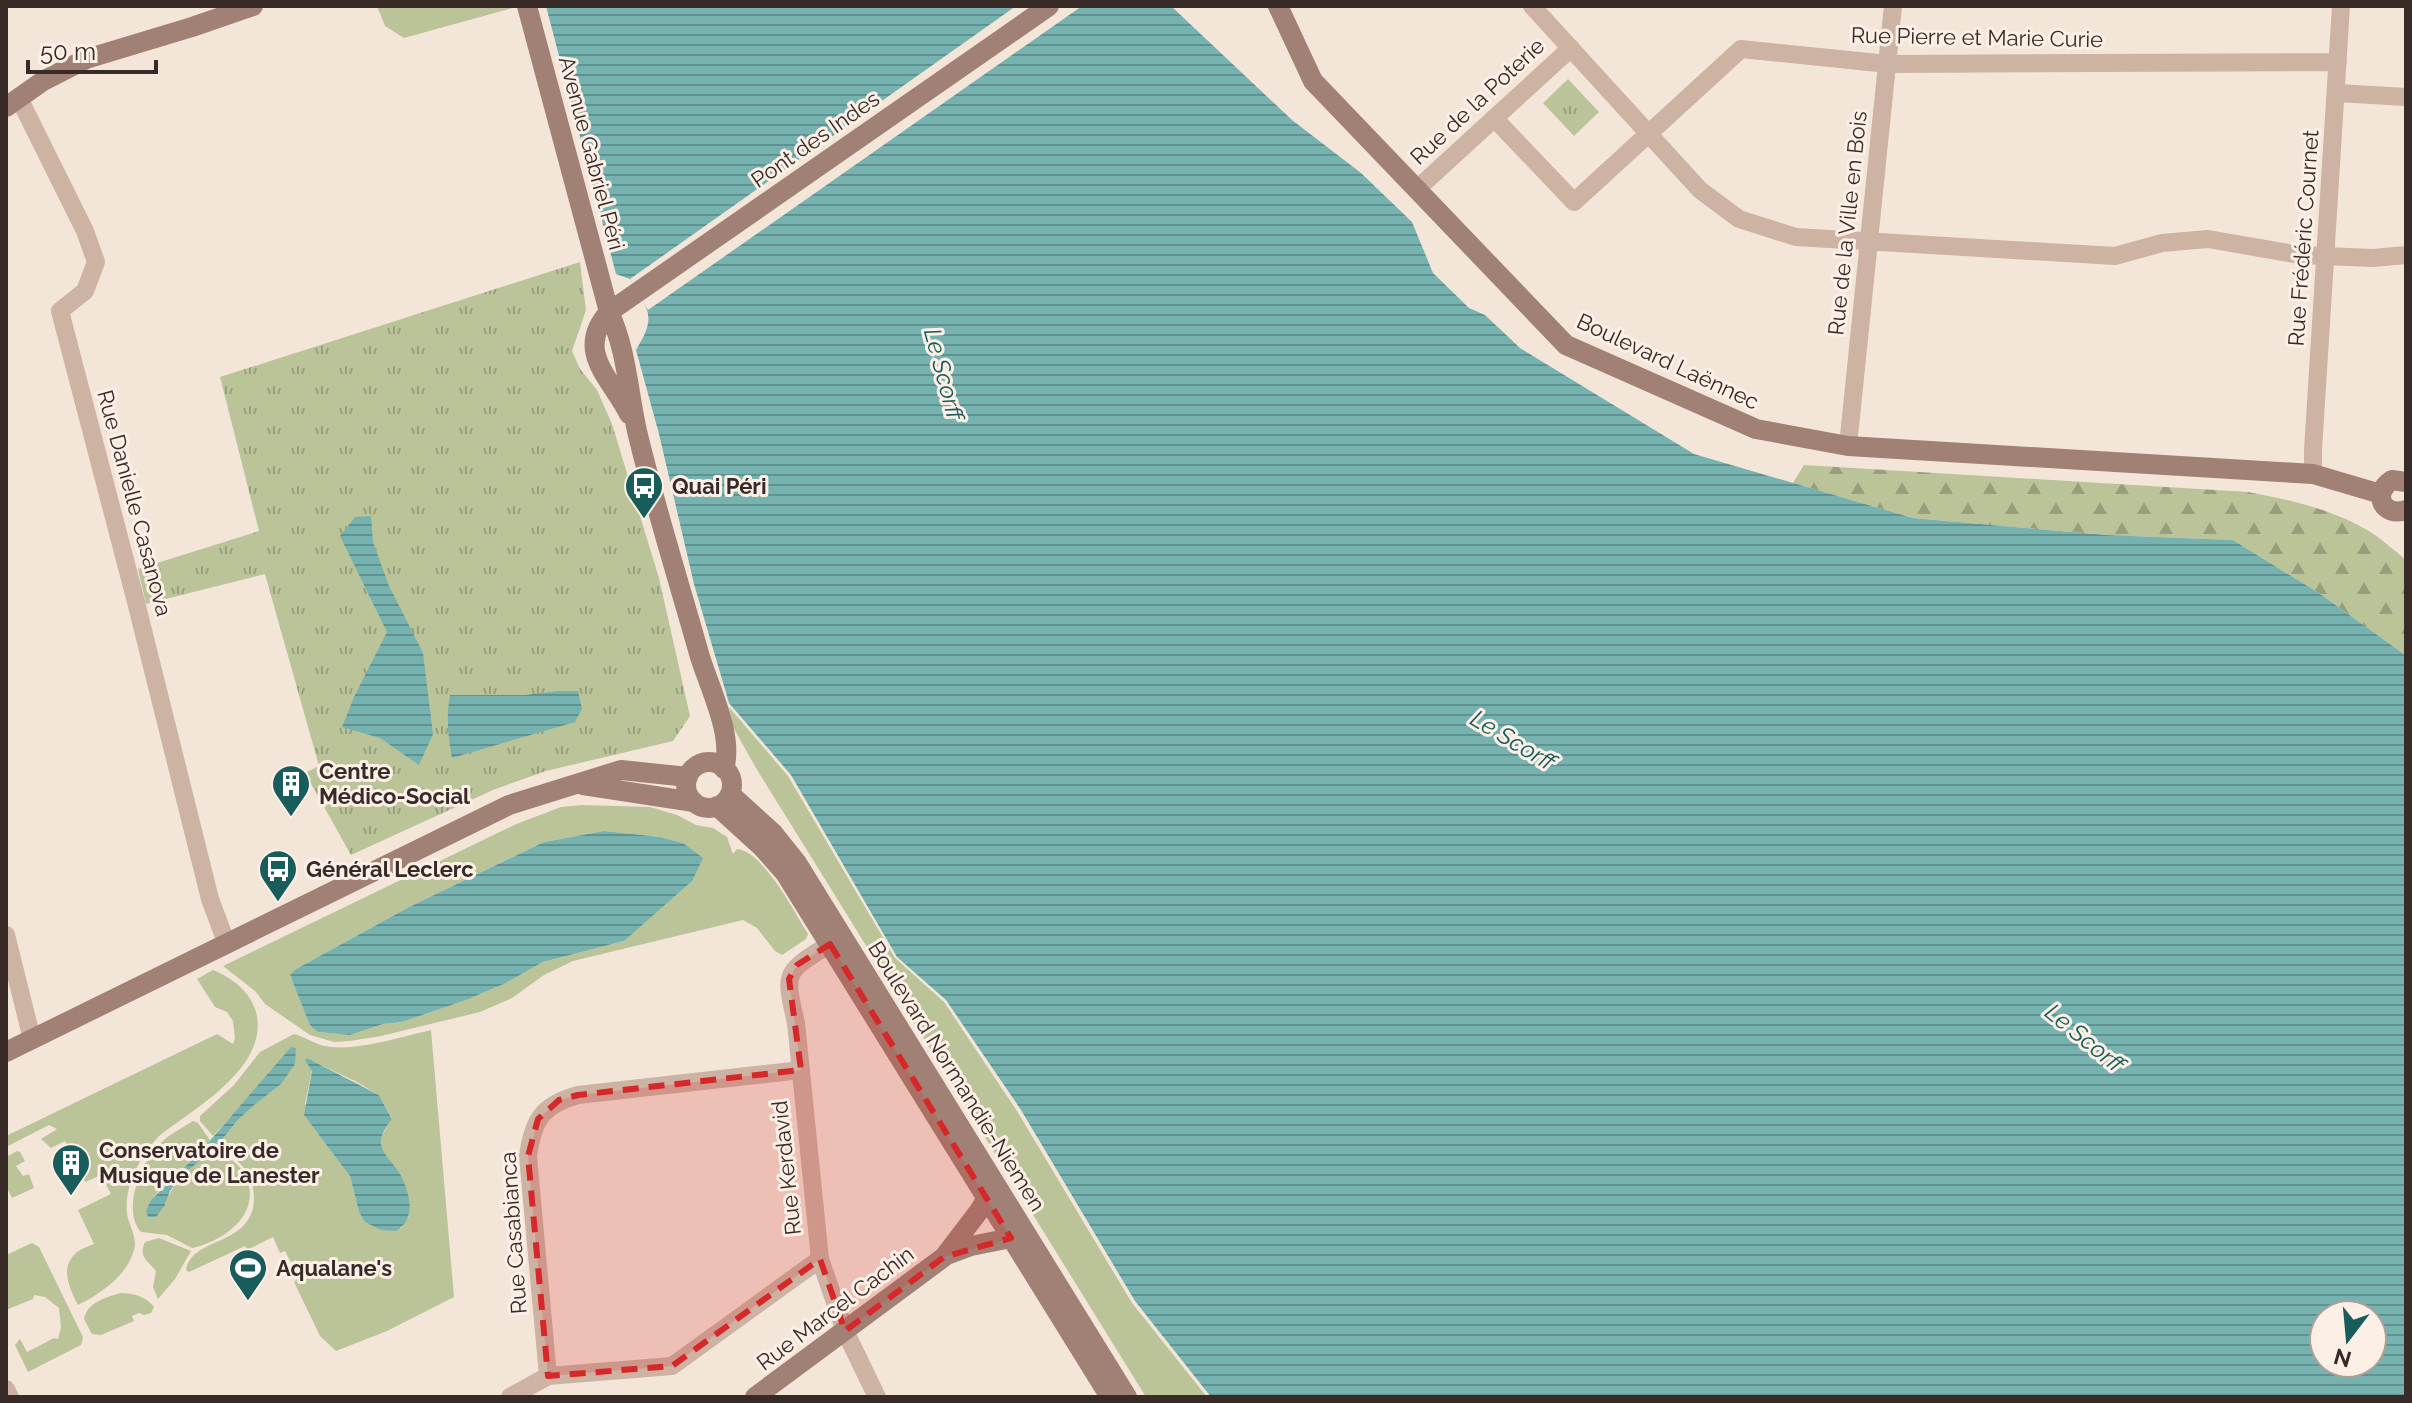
<svg xmlns="http://www.w3.org/2000/svg" width="2412" height="1403" font-family="Raleway,sans-serif">
<defs>
<pattern id="forest-firs" width="22" height="20" patternUnits="userSpaceOnUse" patternTransform="scale(2)"><rect width="22" height="20" fill="#bac498"/><path d="M5 1l3.5 6h-7zM16 11l3.5 6h-7z" fill="#989f7c"/></pattern>
<pattern id="park-tufts" width="24" height="20" patternUnits="userSpaceOnUse" patternTransform="scale(2)"><rect width="24" height="20" fill="#bac498"/><path d="M3 7l-1-3M5 7V3M7 7l1-3M15 17l-1-3M17 17v-4M19 17l1-3" fill="none" stroke="#989f7c"/></pattern>
<pattern id="water-rules" width="6" height="5" patternUnits="userSpaceOnUse" patternTransform="scale(2)"><rect width="6" height="5" fill="#76b3b0"/><path d="M0 2.5h6" fill="none" stroke="#62928f"/></pattern>
</defs>
<rect width="100%" height="100%" fill="#f4e5d9"/>
<!-- grass -->
<path fill="#bac498" fill-rule="evenodd" d="M 377,6 L 516,6 L 516,7 L 404,38 L 385,26 Z
M 729,707 L 788,776 L 895,958 L 944,1002 L 1017,1111 L 1132,1303 L 1207,1397 L 1146,1397 L 756,768 L 733,727 Z
M 582,805 L 650,807 L 677,815 L 696,825 L 713,828 L 727,837 L 733,854 L 737,849 C 763,851 795,913 808,934 L 806,939 L 782,955 L 775,951 L 757,928 L 743,920 L 573,961 L 544,975 L 512,998 L 480,1012 L 381,1036 L 350,1041 L 334,1042 L 310,1035 L 265,1004 L 255,991 L 223,966 L 514,825 L 561,807 ZM 604,831 L 661,837 L 683,843 L 624,941 L 543,962 L 506,983 L 465,1000 L 402,1022 L 383,1024 L 350,1035 L 318,1032 L 290,976 L 296,969 L 409,907 L 544,842 Z
M 213,970 C 232,978 250,991 256,1012 C 270,1067 195,1108 159,1136 C 140,1156 124,1186 127,1214 C 129,1226 138,1238 134,1250 C 127,1276 100,1294 78,1305 C 70,1289 59,1268 76,1253 C 80,1249 89,1246 94,1244 L 78,1210 L 111,1194 L 101,1175 L 85,1182 L 65,1141 L 51,1148 L 41,1139 L 57,1129 L 49,1125 L 6,1147 L 6,1136 L 217,1034 L 233,1044 L 235,1038 L 233,1021 L 227,1012 L 215,1007 L 197,979 Z
M 431,1030 L 454,1297 L 387,1331 L 336,1351 L 320,1336 L 294,1282 L 302,1274 L 296,1260 L 291,1262 L 285,1251 L 280,1253 L 273,1237 L 247,1250 L 245,1246 L 189,1272 L 186,1270 C 192,1238 244,1246 253,1208 C 255,1197 254,1187 249,1176 C 243,1163 229,1155 220,1142 L 237,1121 L 295,1064 L 295,1048 L 213,1136 L 200,1121 L 200,1116 L 234,1085 L 260,1052 L 294,1034 C 305,1037 313,1043 324,1046 C 355,1052 400,1037 431,1030 ZM 306,1058 L 355,1081 L 379,1095 L 392,1118 L 381,1137 L 380,1144 L 409,1216 L 401,1228 L 365,1222 L 359,1212 L 350,1176 L 305,1104 L 312,1070 Z
M 193,1121 L 198,1123 L 210,1140 C 194,1164 155,1187 146,1210 L 165,1205 C 174,1178 195,1164 216,1147 C 225,1155 238,1163 244,1173 C 265,1211 226,1241 192,1248 L 167,1235 L 141,1232 C 122,1211 140,1166 156,1148 C 166,1136 180,1129 193,1121 Z
M 17,1151 L 20,1152 L 25,1161 L 16,1166 L 23,1176 L 29,1174 L 34,1188 L 12,1198 L 6,1186 L 6,1157 Z
M 159,1238 L 191,1251 L 175,1279 L 158,1299 L 153,1287 L 156,1271 C 148,1261 138,1257 145,1242 Z
M 32,1243 L 39,1247 L 83,1337 L 81,1345 L 28,1372 L 15,1345 L 20,1339 L 27,1352 L 54,1338 L 58,1339 L 61,1327 L 59,1308 L 45,1297 L 34,1295 L 33,1299 L 6,1310 L 6,1255 Z
M 121,1293 C 133,1293 147,1297 154,1307 L 151,1313 L 144,1315 L 139,1313 L 132,1316 L 134,1321 L 101,1335 L 92,1334 L 84,1319 C 87,1302 107,1297 121,1293 Z"/>
<!-- forest -->
<path fill="url(#forest-firs)" d="M 1804,465 L 2248,492 C 2291,500 2333,509 2372,533 C 2384,541 2395,551 2406,560 L 2406,656 L 2319,593 L 2233,540 L 2106,535 L 1913,518 L 1793,483 Z"/>
<!-- park -->
<path fill="url(#park-tufts)" d="M 1568,79 L 1599,112 L 1574,136 L 1543,103 Z
M 580,262 L 586,310 L 572,351 L 580,369 L 597,390 L 612,424 L 659,578 L 690,716 L 673,741 L 546,771 L 493,790 L 351,855 L 305,773 L 319,766 L 265,574 L 146,604 L 138,569 L 259,531 L 220,377 Z"/>
<!-- water -->
<path fill="url(#water-rules)" fill-rule="evenodd" d="M 546,6 L 1171,6 L 1292,120 L 1361,173 L 1412,222 L 1433,273 L 1469,308 L 1485,315 L 1520,348 L 1694,454 L 1913,518 L 2106,535 L 2233,540 L 2319,593 L 2405,655 L 2406,1397 L 1211,1397 L 1135,1301 L 1021,1110 L 946,1000 L 897,957 L 791,775 L 729,703 L 694,584 L 659,434 L 636,350 C 657,316 649,311 630,279 L 616,274 ZM 2324,1315 L 2372,1315 L 2372,1363 L 2324,1363 Z
M 371,516 L 373,542 L 389,586 L 423,653 L 433,734 L 419,765 L 380,738 L 342,727 L 354,697 L 387,632 L 340,536 L 355,517 Z
M 559,691 L 578,691 L 582,709 L 575,722 L 452,758 C 448,736 446,717 450,695 L 525,695 Z
M 604,831 L 661,837 L 683,843 L 703,858 L 692,881 L 624,941 L 543,962 L 506,983 L 466,1000 L 402,1022 L 383,1024 L 350,1035 L 318,1032 L 310,1025 L 290,975 L 296,969 L 409,907 L 544,842 Z
M 291,1047 L 296,1048 L 295,1064 L 281,1084 L 254,1105 L 237,1121 L 216,1147 L 180,1177 L 170,1191 L 165,1205 L 156,1217 L 148,1217 L 146,1210 L 151,1200 L 201,1151 Z
M 307,1058 L 379,1095 L 392,1119 C 388,1125 381,1133 381,1141 C 380,1153 395,1164 400,1174 C 410,1193 417,1219 396,1231 L 381,1230 L 365,1222 L 359,1212 L 350,1176 L 304,1115 L 312,1071 L 305,1060 Z"/>
<!-- pier -->
<path fill="#f4e5d9" d="M 1016,6 L 1082,6 L 648,310 L 630,279 Z"/>
<g fill="none" stroke-linecap="round" stroke-linejoin="round">
<!-- street -->
<path stroke="#cdb3a4" stroke-width="18" d="M 1532,6 L 1700,190 L 1739,219 L 1796,237 L 2115,256 L 2162,243 L 2208,239 L 2300,255 L 2373,258 L 2406,255
M 2337,93 L 2406,97
M 19,98 L 85,231 L 96,262 L 85,291 L 60,311 L 136,602 L 210,899 L 226,942
M 1494,118 L 1574,202 L 1741,49 L 1888,64 L 2338,62
M 1417,189 L 1571,48
M 1848,446 L 1893,6
M 2313,474 L 2313,450 L 2341,6
M 6,935 L 32,1039
M 830,944 C 784,973 784,971 796,1023 L 820,1259 L 845,1331 L 877,1397
M 548,1376 L 528,1156 C 533,1120 542,1105 578,1095 L 801,1070
M 6,1389 L 10,1397
M 510,1397 L 548,1376 L 672,1366 L 820,1259"/>
<!-- secondary -->
<path stroke="#a18175" stroke-width="20" d="M 527,6 L 609,312 C 627,351 628,391 637,431 C 655,507 679,582 700,657 C 710,689 734,736 724,769
M 1278,6 L 1313,81 L 1566,345 L 1756,429 L 1848,446 L 2313,474 L 2381,494
M 6,107 L 43,81 L 86,59 L 192,27 L 253,6
M 629,414 C 611,378 574,351 609,312 L 1049,6
M 2406,482 L 2392,480 C 2371,493 2383,518 2406,510
M686 785a23 23 0 1 1 46 0a23 23 0 1 1-46 0Z
M 583,785 L 694,802
M 730,794 L 773,833 L 797,863 L 1127,1397
M 717,806 L 762,847 L 785,873 L 1110,1397
M 6,1052 L 509,805 L 621,770 L 688,777
M 947,1255 L 971,1246 L 1011,1238
M 755,1397 L 944,1257 L 979,1211 L 987,1198"/>
</g>
<!-- marked area -->
<path fill="#d62828" fill-opacity="0.2" stroke="#d62828" stroke-width="6" stroke-dasharray="16 10" stroke-linejoin="round" d="M 830,944 L 1011,1238 L 944,1257 L 845,1331 L 820,1259 L 672,1366 L 548,1376 L 528,1156 L 538,1119 L 559,1100 L 578,1095 L 801,1070 L 789,979 L 797,965 Z"/>
<!-- icons -->
<defs>
<g id="bus-pin" transform="scale(2)"><path d="M0 17L-7.5 6A9.5 9.5 0 1 1 7.5 6Z" fill="#185d5b" stroke="#fbefe6"/><path d="M-5-6H5V4H4V6H2V4H-2V6H-4V4H-5ZM-3.5-4V0h7V-4ZM-3.5 1.2v1.5H-2V1.2ZM2 1.2v1.5H3.5V1.2Z" fill="#fff"/></g>
<g id="building-pin" transform="scale(2)"><path d="M0 17L-7.5 6A9.5 9.5 0 1 1 7.5 6Z" fill="#185d5b" stroke="#fbefe6"/><path d="M-4-6H4V6H1V3H-1V6H-4ZM-2.5-4.3h1.7v1.8h-1.7ZM.8-4.3h1.7v1.8H.8ZM-2.5-1h1.7V.8h-1.7ZM.8-1h1.7V.8H.8Z" fill="#fff"/></g>
<g id="stadium-pin" transform="scale(2)"><path d="M0 17L-7.5 6A9.5 9.5 0 1 1 7.5 6Z" fill="#185d5b" stroke="#fbefe6"/><path d="M0-5a6.5 5 0 1 0 0 10a6.5 5 0 1 0 0-10ZM-3.5-1.8h7v3.6h-7Z" fill="#fff"/></g>
</defs>
<g fill-rule="evenodd">
<use href="#bus-pin" x="644" y="486"/>
<use href="#building-pin" x="291" y="784"/>
<use href="#bus-pin" x="278" y="869"/>
<use href="#building-pin" x="71" y="1163"/>
<use href="#stadium-pin" x="248" y="1268"/>
</g>
<g text-anchor="middle" dominant-baseline="central" stroke-width="6" stroke-linejoin="round" paint-order="stroke">
<!-- street labels -->
<g font-size="22" fill="#382a27" stroke="#fbefe6">
<text transform="translate(1977 37) rotate(1)">Rue Pierre et Marie Curie</text>
<text transform="translate(1477 101) rotate(-43)">Rue de la Poterie</text>
<text transform="translate(815 139) rotate(-35)">Pont des Indes</text>
<text transform="translate(592 153) rotate(75)">Avenue Gabriel Péri</text>
<text transform="translate(1847 223) rotate(-84)">Rue de la Ville en Bois</text>
<text transform="translate(2303 238) rotate(-86)">Rue Frédéric Cournet</text>
<text transform="translate(1668 361) rotate(25)">Boulevard Laënnec</text>
<text transform="translate(135 503) rotate(75)">Rue Danielle Casanova</text>
<text transform="translate(957 1076) rotate(58)">Boulevard Normandie-Niemen</text>
<text transform="translate(786 1168) rotate(-96)">Rue Kerdavid</text>
<text transform="translate(513 1233) rotate(-94)">Rue Casabianca</text>
<text transform="translate(835 1308) rotate(-37)">Rue Marcel Cachin</text>
</g>
<!-- poi labels -->
<g font-size="22" font-weight="bold" fill="#382a27" stroke="#fbefe6" text-anchor="start">
<text x="672" y="486">Quai Péri</text>
<text x="319" y="771">Centre<tspan x="319" dy="25">Médico-Social</tspan></text>
<text x="306" y="869">Général Leclerc</text>
<text x="99" y="1150">Conservatoire de<tspan x="99" dy="25">Musique de Lanester</tspan></text>
<text x="276" y="1268">Aqualane's</text>
</g>
<!-- water labels -->
<g font-size="24" font-style="italic" fill="#185d5b" stroke="#fbefe6">
<text transform="translate(944 374) rotate(75)">Le Scorff</text>
<text transform="translate(1513 740) rotate(31)">Le Scorff</text>
<text transform="translate(2085 1038) rotate(39)">Le Scorff</text>
</g>
</g>
<!-- border -->
<rect width="2412" height="1403" fill="none" stroke="#382a27" stroke-width="16"/>
<!-- north arrow -->
<g transform="translate(2348 1339) rotate(196)"><circle r="38" fill="#fbefe6" stroke="#ada09a" stroke-width="2"/>
<path d="M0-6L14 30L0 20L-14 30Z" fill="#185d5b"/>
<text y="-12" font-size="22" font-weight="bold" text-anchor="middle" fill="#382a27">N</text>
</g>
<!-- scale -->
<path d="M28 60v12h128v-12" fill="none" stroke="#382a27" stroke-width="4"/>
<text x="40" y="60" font-size="24" fill="#382a27" stroke="#fbefe6" stroke-width="6" paint-order="stroke">50 m</text>
</svg>
